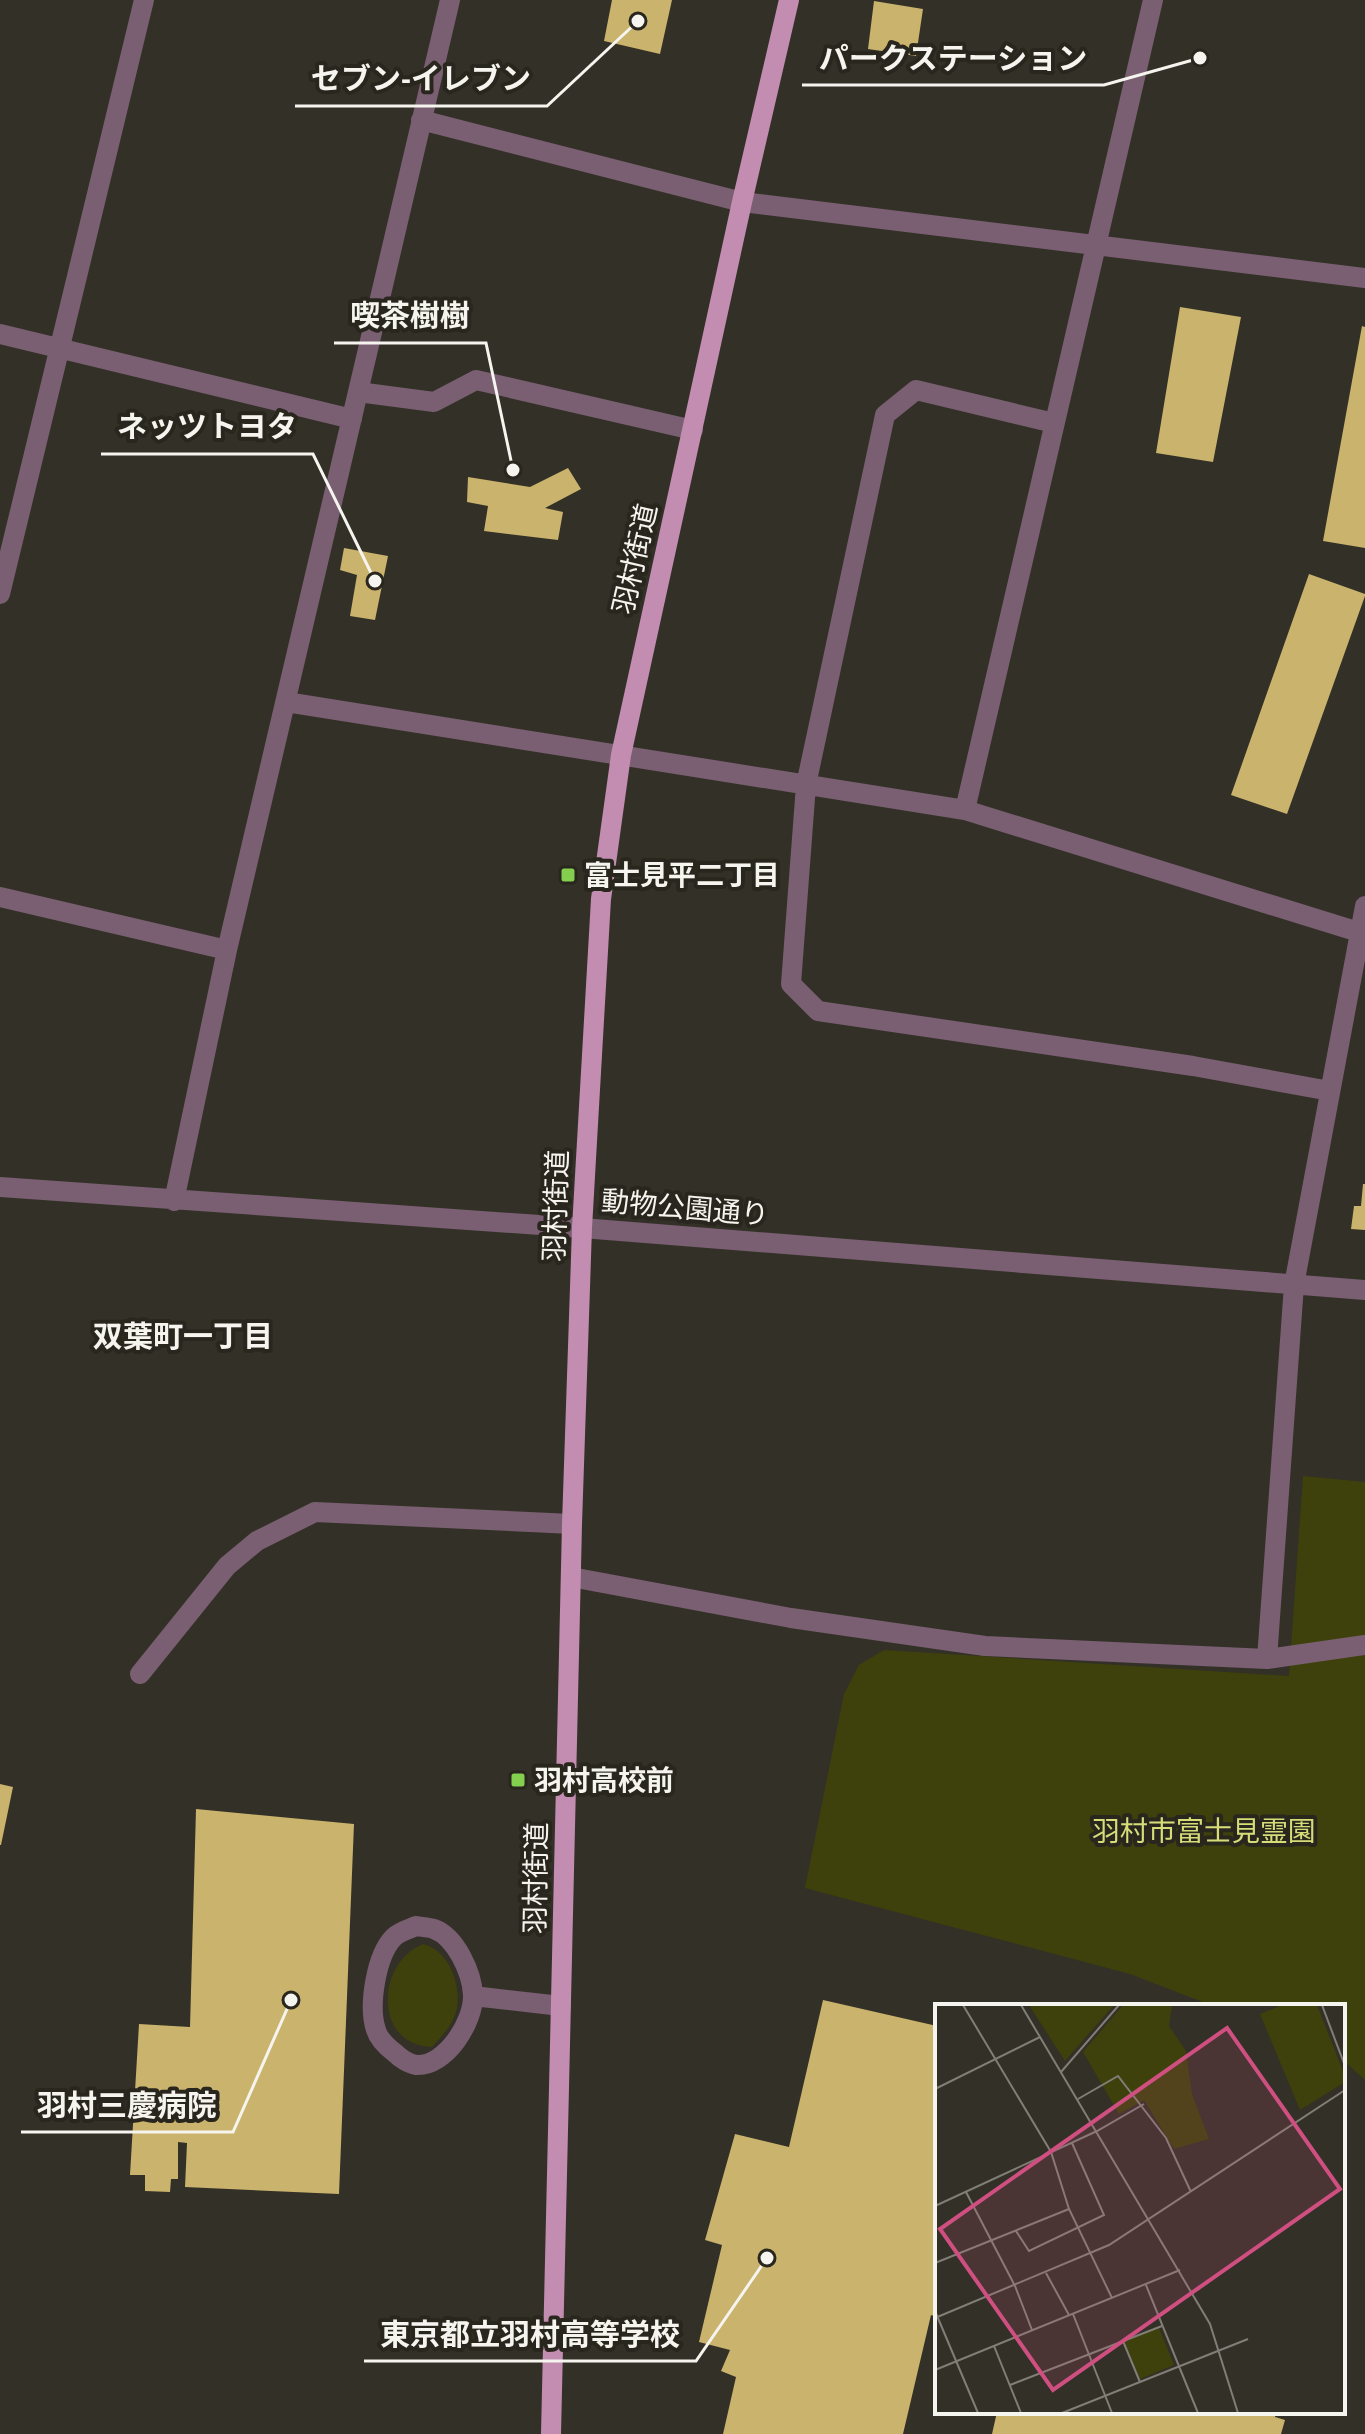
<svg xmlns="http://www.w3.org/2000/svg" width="1365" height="2434" font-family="Arial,'Noto Sans JP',sans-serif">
<rect width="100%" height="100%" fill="#333027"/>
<!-- green -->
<path fill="#3e410c" d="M 1303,1476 L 1365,1482 L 1365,2080 L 1343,2060 L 1343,2006 L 1213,2006 L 1130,1974 L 805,1888 L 844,1694 L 859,1665 L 884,1650 L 1289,1676 Z
M 423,1944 C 450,1950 464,1990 455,2015 C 451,2027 441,2037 432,2047 C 373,2045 376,1963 423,1944 Z"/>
<!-- building -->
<path fill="#cab36c" d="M 612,0 L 672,0 L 660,54 L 604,41 Z
M 874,1 L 923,9 L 916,56 L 868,49 Z
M 1180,307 L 1241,317 L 1213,462 L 1156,453 Z
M 1362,326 L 1365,327 L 1365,548 L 1323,541 Z
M 568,468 L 581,489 L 545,508 L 563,512 L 558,540 L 484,531 L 488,506 L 467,502 L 468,477 L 530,487 Z
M 344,548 L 388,556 L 375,620 L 350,616 L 357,575 L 340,570 Z
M 1309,574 L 1365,594 L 1365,596 L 1287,814 L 1231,795 Z
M 1363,1184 L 1365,1184 L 1365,1230 L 1351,1229 L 1354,1206 L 1361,1206 Z
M 0,1784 L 13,1787 L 1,1845 L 0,1845 Z
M 196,1809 L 354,1824 L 339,2194 L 185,2187 L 187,2143 L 178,2142 L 178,2179 L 171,2179 L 170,2192 L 145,2191 L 145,2175 L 130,2175 L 139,2024 L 190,2027 Z
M 823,2000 L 937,2026 L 937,2317 L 931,2315 L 903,2434 L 723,2434 L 736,2377 L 721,2371 L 730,2350 L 699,2342 L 722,2245 L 705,2240 L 735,2134 L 789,2147 Z
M 997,2412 L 1276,2412 L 1275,2417 L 1285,2420 L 1281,2434 L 992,2434 Z"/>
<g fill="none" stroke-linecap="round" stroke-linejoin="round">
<!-- minor -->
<path stroke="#795f71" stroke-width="20" d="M 421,120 L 742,202 L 1365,278
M 0,334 L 352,419
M 358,392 L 434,402 L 476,380 L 693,430
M 1054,423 L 916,390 L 885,415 L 806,785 L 791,984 L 818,1011 L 1193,1066 L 1330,1091
M 0,594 L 144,0
M 286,702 L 965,810 L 1365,934
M 965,810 L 1153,0
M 0,897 L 227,950
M 0,1187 L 582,1228 L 1365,1290
M 174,1201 L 227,950 L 450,0
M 571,1577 L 791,1618 L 985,1646 L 1267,1659 L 1365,1645
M 1267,1659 L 1294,1285 L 1365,906
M 140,1674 L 227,1566 L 257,1541 L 315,1512 L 572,1524
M 416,1926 C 421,1927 428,1927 434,1929 C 456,1937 472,1973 473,1995 C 474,2021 446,2067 416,2065 C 409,2064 400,2058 395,2053 C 387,2047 379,2040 376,2030 C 368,2006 376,1955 394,1937 C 399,1932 409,1929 416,1926 Z
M 473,1996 L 561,2006"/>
<!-- major -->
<path stroke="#c28db1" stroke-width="20" d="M 551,2434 L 572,1524 L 582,1228 L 601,899 L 621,755 L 742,202 L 789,0"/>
</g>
<!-- markers -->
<g fill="#84d04e" stroke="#29261e" stroke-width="3">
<rect x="560" y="867" width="16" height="16" rx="4"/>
<rect x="510" y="1772" width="16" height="16" rx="4"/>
</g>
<g text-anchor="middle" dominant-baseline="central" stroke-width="8" stroke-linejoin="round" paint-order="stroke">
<!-- street labels -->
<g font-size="28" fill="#f6f4ee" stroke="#29261e">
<text transform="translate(635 559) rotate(-77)">羽村街道</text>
<text transform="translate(556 1206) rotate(-88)">羽村街道</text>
<text transform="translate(685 1208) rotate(5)">動物公園通り</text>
<text transform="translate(536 1878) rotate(-89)">羽村街道</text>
</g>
<!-- poi labels -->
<g font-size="28" font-weight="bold" fill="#f6f4ee" stroke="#29261e" text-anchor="start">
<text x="584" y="875">富士見平二丁目</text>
<text x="534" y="1780">羽村高校前</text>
</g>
<!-- park labels -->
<g font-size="28" fill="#d5dc78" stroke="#29261e">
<text x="1204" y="1831">羽村市富士見霊園</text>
</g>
<!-- neighbourhood labels -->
<g font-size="30" font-weight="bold" fill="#f6f4ee" stroke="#29261e">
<text x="183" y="1336">双葉町一丁目</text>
</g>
</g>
<!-- overview -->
<g transform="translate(935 2004)">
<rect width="410" height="410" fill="#333027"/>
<path d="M 94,1 L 179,1 L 130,57 ZM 188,1 L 237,1 L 234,22 L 251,47 L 257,90 L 274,135 L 239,145 L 209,96 L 184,110 L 148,48 ZM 347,1 L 382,1 L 410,72 L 410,78 L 365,106 L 325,10 ZM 224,324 L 239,361 L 205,375 L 189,337 Z" fill="#3e410c"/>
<path fill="none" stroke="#817e77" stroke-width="2" d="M 28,1 L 116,148 L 134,205 L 177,294M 86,1 L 275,320 L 303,409M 387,1 L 410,62M 126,68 L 184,1M 0,85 L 105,33M 143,95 L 183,72 L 231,134 L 256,188M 31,188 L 80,282 L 97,326M 0,202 L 162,127 L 209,100M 81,227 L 94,247 L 169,211 L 137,139M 0,259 L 134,205M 111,269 L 134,311M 211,281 L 263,409M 0,307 L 43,409M 138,310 L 177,409M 0,314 L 174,241 L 410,86M 188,337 L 205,378M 59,342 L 86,409M 0,366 L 245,266M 75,381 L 227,322M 127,409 L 313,335"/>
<path fill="#cf4f80" fill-opacity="0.15" stroke="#cf4f80" stroke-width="4" d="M 292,24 L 405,185 L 118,386 L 5,225 Z"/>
<rect width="410" height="410" fill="none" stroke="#f6f4ee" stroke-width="4"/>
</g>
<!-- callouts -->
<path fill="none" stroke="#f6f4ee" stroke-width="3" d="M1200 58L1104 85H802M638 21L547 106H295M513 470L486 343H334M375 581L313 454H101M291 2000L233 2132H21M767 2258L696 2361H364"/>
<g fill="#f6f4ee" stroke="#29261e" stroke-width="3">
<circle cx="1200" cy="58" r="8"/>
<circle cx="638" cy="21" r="8"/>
<circle cx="513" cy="470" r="8"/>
<circle cx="375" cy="581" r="8"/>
<circle cx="291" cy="2000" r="8"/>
<circle cx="767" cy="2258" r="8"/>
</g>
<g font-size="30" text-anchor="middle" font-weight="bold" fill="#f6f4ee" stroke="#29261e" stroke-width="8" stroke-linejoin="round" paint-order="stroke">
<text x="953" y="69">パークステーション</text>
<text x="421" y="89">セブン-イレブン</text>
<text x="410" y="326">喫茶樹樹</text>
<text x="207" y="437">ネッツトヨタ</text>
<text x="127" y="2116">羽村三慶病院</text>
<text x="530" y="2345">東京都立羽村高等学校</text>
</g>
</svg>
